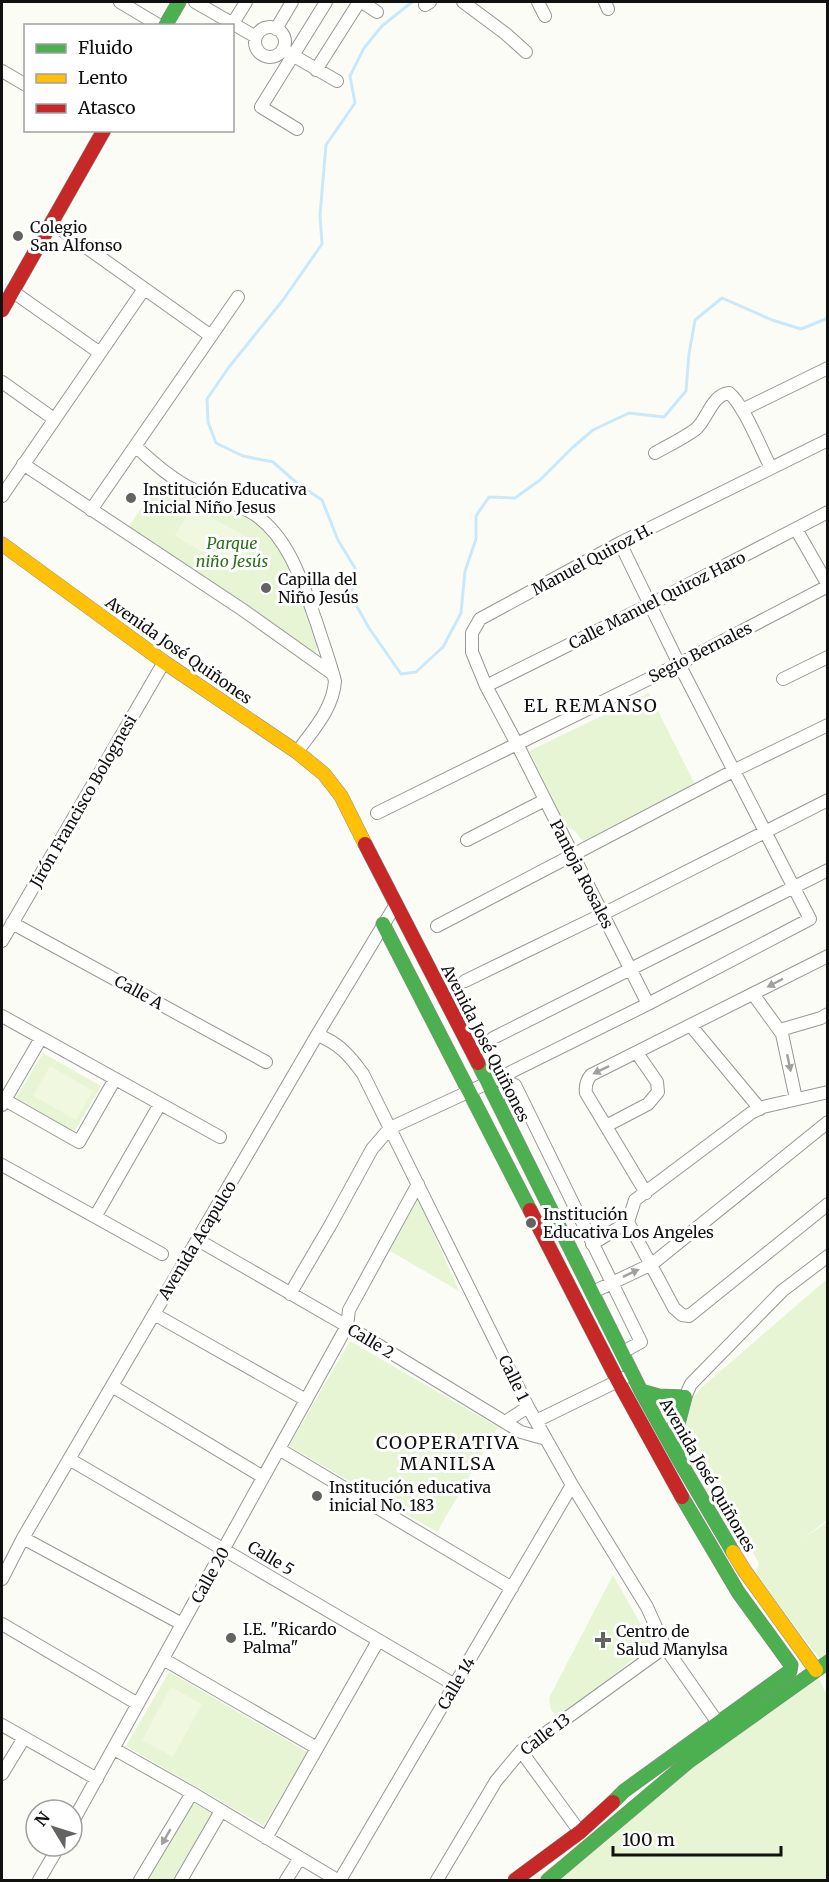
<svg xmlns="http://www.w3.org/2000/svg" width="829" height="1882" font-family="Merriweather,serif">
<rect width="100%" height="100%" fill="#fcfcf7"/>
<!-- green -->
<path fill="#e7f5d5" d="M 159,482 C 176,489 192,499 209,505 C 227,511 246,512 261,524 C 293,552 306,604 318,643 L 316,652 L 309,653 L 127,529 Z
M 649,693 L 696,786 L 584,843 L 575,831 L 566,826 L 529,751 Z
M 43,1053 L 101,1086 L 74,1132 L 16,1098 Z
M 417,1196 L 459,1291 L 388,1250 Z
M 827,1279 L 827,1520 L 804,1538 L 827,1522 L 827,1671 L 816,1654 L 755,1574 L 759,1564 L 753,1552 L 742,1552 L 683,1452 L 685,1414 L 692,1398 L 702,1387 Z
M 350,1341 L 498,1427 L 437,1532 L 289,1446 Z
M 613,1575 L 652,1644 L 562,1716 L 557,1716 L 551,1710 L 549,1698 Z
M 169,1672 L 307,1752 L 264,1826 L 126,1746 Z
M 819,1678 L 828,1698 L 827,1880 L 533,1880 Z
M 196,1804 L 215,1815 L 179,1880 L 148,1880 L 192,1805 Z"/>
<!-- pitch -->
<path fill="#f0f8df" d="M 192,506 L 253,541 L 237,573 L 175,536 Z
M 50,1066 L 93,1091 L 76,1120 L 33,1096 Z
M 171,1687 L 202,1704 L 173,1757 L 142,1740 Z"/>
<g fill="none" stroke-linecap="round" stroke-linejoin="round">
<!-- stream -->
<path stroke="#c9e9fa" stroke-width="3" d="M 412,2 L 382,26 L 364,48 L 350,76 L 355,103 L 326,145 L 320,215 L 322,244 L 283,300 L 229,367 L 207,399 L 208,422 L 216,443 L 243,456 L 273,462 L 298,484 L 322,500 L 338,540 L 355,568 L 351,596 L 369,628 L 401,674 L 416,672 L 443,647 L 461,613 L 465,571 L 476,539 L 476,516 L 489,497 L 515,498 L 540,480 L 572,448 L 593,430 L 629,413 L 664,417 L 686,391 L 689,354 L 695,320 L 722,298 L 772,320 L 801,329 L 828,318"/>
<!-- street casing -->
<g stroke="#979795" stroke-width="14">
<path id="street" d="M 120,2 L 160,26
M 195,2 L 256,37
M 362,2 L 377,12
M 463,2 L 506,34 L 526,52
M 538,2 L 545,16
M 605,2 L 608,9
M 425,5 L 430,2
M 233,23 L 246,2
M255 42a15 15 0 1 1 30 0a15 15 0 1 1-30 0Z
M 276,29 L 292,2
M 287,52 L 337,81
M 316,70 L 359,2
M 2,71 L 26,85
M 297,129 L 261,107 L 326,2
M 52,223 L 211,336
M 12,291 L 100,353
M 2,382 L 54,419
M 742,410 L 828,368
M 135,446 C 154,463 171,479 194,490 C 214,499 236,502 254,514 C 290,538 303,585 317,624 C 323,643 330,662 335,681 C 333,709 313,730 297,752
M 655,453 C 667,446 688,436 697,428 C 708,417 712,395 729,393 C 744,405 761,449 771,468
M 23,464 L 243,610 L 333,674
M 2,496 L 144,289
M 91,510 L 238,297
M 796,529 L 828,585
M 783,679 L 828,657
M 486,686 L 649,605 L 828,512
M 377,813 L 679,664 L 828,586
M 467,840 L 545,800
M 12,923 L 266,1062
M 437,926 L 735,770 L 828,725
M 2,941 L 164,662
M 465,981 L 603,914 L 828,800
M 753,994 L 782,1034 L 796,1099
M 648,1004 L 517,744 L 486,686 L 472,652 L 472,633 L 480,619 L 620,543 L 828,440
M 2,1016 L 220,1137
M 691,1026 L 760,1109
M 780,1030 L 821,1018 L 828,1014
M 317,1035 C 338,1042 350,1056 363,1074 L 528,1407 L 572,1485 L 647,1607 L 665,1647 L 718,1723
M 493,1038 L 828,870
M 495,1097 L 515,1085 L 641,1342 L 623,1352
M 5,1100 L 79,1142 L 115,1079
M 2,1105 L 41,1038
M 606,1126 L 648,1104 L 658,1092 L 657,1082 L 637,1053
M 2,1165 L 162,1254
M 646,1193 L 586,1093 C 585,1086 586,1081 591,1075 L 828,956
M 95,1217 L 160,1104
M 628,1222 L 674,1308 L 682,1315 L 689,1316 L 828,1204
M 198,1240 L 347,1326 L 521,1432 L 546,1439
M 592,1244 L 628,1222 L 635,1200 L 751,1113 L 763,1107 L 828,1092
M 593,1292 L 652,1264 L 828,1122
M 290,1294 L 331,1224 L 372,1149 L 390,1128 L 507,1074 L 648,1004 L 810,919 L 679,664 L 620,543
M 154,1314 L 306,1400
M 112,1386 L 263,1477
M 685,1397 L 691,1384 L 782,1291 L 828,1256
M 536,1421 L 624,1378
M 505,1422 L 528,1407
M 659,1422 L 683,1398
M 279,1449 L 512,1588
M 69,1459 L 455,1685
M 23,1538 L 182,1624
M 2,1579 L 23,1538 L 317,1035 L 396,904
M 2,1624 L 138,1704
M 163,1659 L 317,1748
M 2,1725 L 97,1779
M 114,1749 L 192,1793 L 337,1880
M 521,1751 L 580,1832
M 2,1774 L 24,1738
M 72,1823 L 347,1326 L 349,1310 L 418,1184
M 266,1838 L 378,1641
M 39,1880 L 59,1846
M 140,1880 L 192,1793
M 181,1880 L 221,1811
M 286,1880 L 300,1858
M 340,1880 L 572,1485
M 437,1880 L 496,1781 L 521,1751 L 665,1647"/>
</g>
<!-- fast casing -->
<g stroke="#8d8d8b" stroke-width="15">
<path id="fast" d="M 165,26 L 179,2
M 383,924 L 530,1210
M 478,1063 L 641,1391 L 679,1460 L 733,1552
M 641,1391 L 659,1396 L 685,1397 L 678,1424 L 678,1453
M 613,1802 L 624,1791 L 790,1671 L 791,1665 L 738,1592 L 682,1497
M 548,1880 L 688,1762 L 828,1662"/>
</g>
<!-- slow casing -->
<g stroke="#8d8d8b" stroke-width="15">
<path id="slow" d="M 2,544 L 164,662 L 297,752 L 324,774 L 341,796 L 365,844
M 733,1552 L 744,1570 L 816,1670"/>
</g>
<!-- jam casing -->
<g stroke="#8d8d8b" stroke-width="15">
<path id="jam" d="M 2,310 L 104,130
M 365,844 L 478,1063
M 530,1210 L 618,1381 L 682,1497
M 515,1880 L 580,1832 L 613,1802"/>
</g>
<!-- street -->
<use href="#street" stroke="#fffffe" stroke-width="12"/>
<!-- fast -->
<use href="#fast" stroke="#4caf50" stroke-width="14"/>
<!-- slow -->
<use href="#slow" stroke="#ffc107" stroke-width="14"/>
<!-- jam -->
<use href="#jam" stroke="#c62828" stroke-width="14"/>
</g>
<!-- one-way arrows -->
<defs><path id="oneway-solid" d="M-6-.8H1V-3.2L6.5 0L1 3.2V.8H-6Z" transform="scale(1.5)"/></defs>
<g fill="#a0a09f">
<use href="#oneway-solid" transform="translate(775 983) rotate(152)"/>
<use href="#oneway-solid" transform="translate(789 1063) rotate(78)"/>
<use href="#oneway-solid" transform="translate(601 1070) rotate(154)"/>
<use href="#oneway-solid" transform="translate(631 1273) rotate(-25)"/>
<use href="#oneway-solid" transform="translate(166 1837) rotate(120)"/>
</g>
<!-- markers -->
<g fill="#636362" stroke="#fff" stroke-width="2">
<circle cx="18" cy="236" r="6"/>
<circle cx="131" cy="498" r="6"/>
<circle cx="266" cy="588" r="6"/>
<circle cx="531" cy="1223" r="6"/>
<circle cx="317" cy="1496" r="6"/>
<circle cx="231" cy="1638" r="6"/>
<path d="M600 1631h6v6h6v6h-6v6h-6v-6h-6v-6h6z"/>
</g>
<g text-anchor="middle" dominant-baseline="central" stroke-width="6" stroke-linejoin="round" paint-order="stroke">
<!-- poi labels -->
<g font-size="16" fill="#111" stroke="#fff" text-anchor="start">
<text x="30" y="227">Colegio<tspan x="30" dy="18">San Alfonso</tspan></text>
<text x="143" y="489">Institución Educativa<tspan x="143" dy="18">Inicial Niño Jesus</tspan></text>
<text x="278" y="579">Capilla del<tspan x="278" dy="18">Niño Jesús</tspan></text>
<text x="543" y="1214">Institución<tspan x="543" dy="18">Educativa Los Angeles</tspan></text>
<text x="329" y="1487">Institución educativa<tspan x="329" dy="18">inicial No. 183</tspan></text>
<text x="243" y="1629">I.E. "Ricardo<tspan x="243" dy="18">Palma"</tspan></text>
<text x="616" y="1631">Centro de<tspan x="616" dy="18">Salud Manylsa</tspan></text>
</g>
<!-- park labels -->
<g font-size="16" font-style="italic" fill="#2b7119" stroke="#fff">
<text x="232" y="543">Parque<tspan x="232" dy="18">niño Jesús</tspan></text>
</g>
<!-- street labels -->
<g font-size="16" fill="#111" stroke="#fff">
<text transform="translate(592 559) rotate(-28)">Manuel Quiroz H.</text>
<text transform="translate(657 600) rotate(-27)">Calle Manuel Quiroz Haro</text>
<text transform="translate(179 650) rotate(35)">Avenida José Quiñones</text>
<text transform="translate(700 652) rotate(-27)">Segio Bernales</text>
<text transform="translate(83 801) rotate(-60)">Jirón Francisco Bolognesi</text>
<text transform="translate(582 874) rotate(63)">Pantoja Rosales</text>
<text transform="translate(139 992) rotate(29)">Calle A</text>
<text transform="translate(486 1043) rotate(63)">Avenida José Quiñones</text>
<text transform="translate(197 1240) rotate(-59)">Avenida Acapulco</text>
<text transform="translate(371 1341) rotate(31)">Calle 2</text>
<text transform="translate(514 1378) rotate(64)">Calle 1</text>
<text transform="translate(708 1475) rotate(60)">Avenida José Quiñones</text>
<text transform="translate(271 1558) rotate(31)">Calle 5</text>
<text transform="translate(210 1575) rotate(-61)">Calle 20</text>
<text transform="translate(456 1683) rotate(-60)">Calle 14</text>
<text transform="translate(545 1734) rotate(-37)">Calle 13</text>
</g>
<!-- neighbourhood labels -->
<g font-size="18" letter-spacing="1.5" fill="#111" stroke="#fff">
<text x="591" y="705">EL REMANSO</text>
<text x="448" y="1442">COOPERATIVA<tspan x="448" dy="21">MANILSA</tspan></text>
</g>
</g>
<!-- border -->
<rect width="829" height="1882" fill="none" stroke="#111111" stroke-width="6"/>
<!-- legend -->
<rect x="24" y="24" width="210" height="108" fill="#ffffff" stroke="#a0a0a0" stroke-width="1.5"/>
<rect x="36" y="44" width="30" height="9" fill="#4caf50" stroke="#a0a0a0" stroke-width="1.5"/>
<text x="78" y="54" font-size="18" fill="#111111">Fluido</text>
<rect x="36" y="74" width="30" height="9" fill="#ffc107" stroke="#a0a0a0" stroke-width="1.5"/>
<text x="78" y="84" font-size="18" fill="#111111">Lento</text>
<rect x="36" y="104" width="30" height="9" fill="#c62828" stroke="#a0a0a0" stroke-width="1.5"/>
<text x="78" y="114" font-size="18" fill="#111111">Atasco</text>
<!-- north arrow -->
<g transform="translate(54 1828) rotate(308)"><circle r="28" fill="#ffffff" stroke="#a0a0a0" stroke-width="1.5"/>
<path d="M0-4.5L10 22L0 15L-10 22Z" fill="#636362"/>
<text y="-9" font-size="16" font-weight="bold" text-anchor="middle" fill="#111111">N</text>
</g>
<!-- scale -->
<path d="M613 1846v9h168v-9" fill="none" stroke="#111111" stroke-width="3"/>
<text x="622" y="1846" font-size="18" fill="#111111" stroke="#ffffff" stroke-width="4.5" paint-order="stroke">100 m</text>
</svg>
